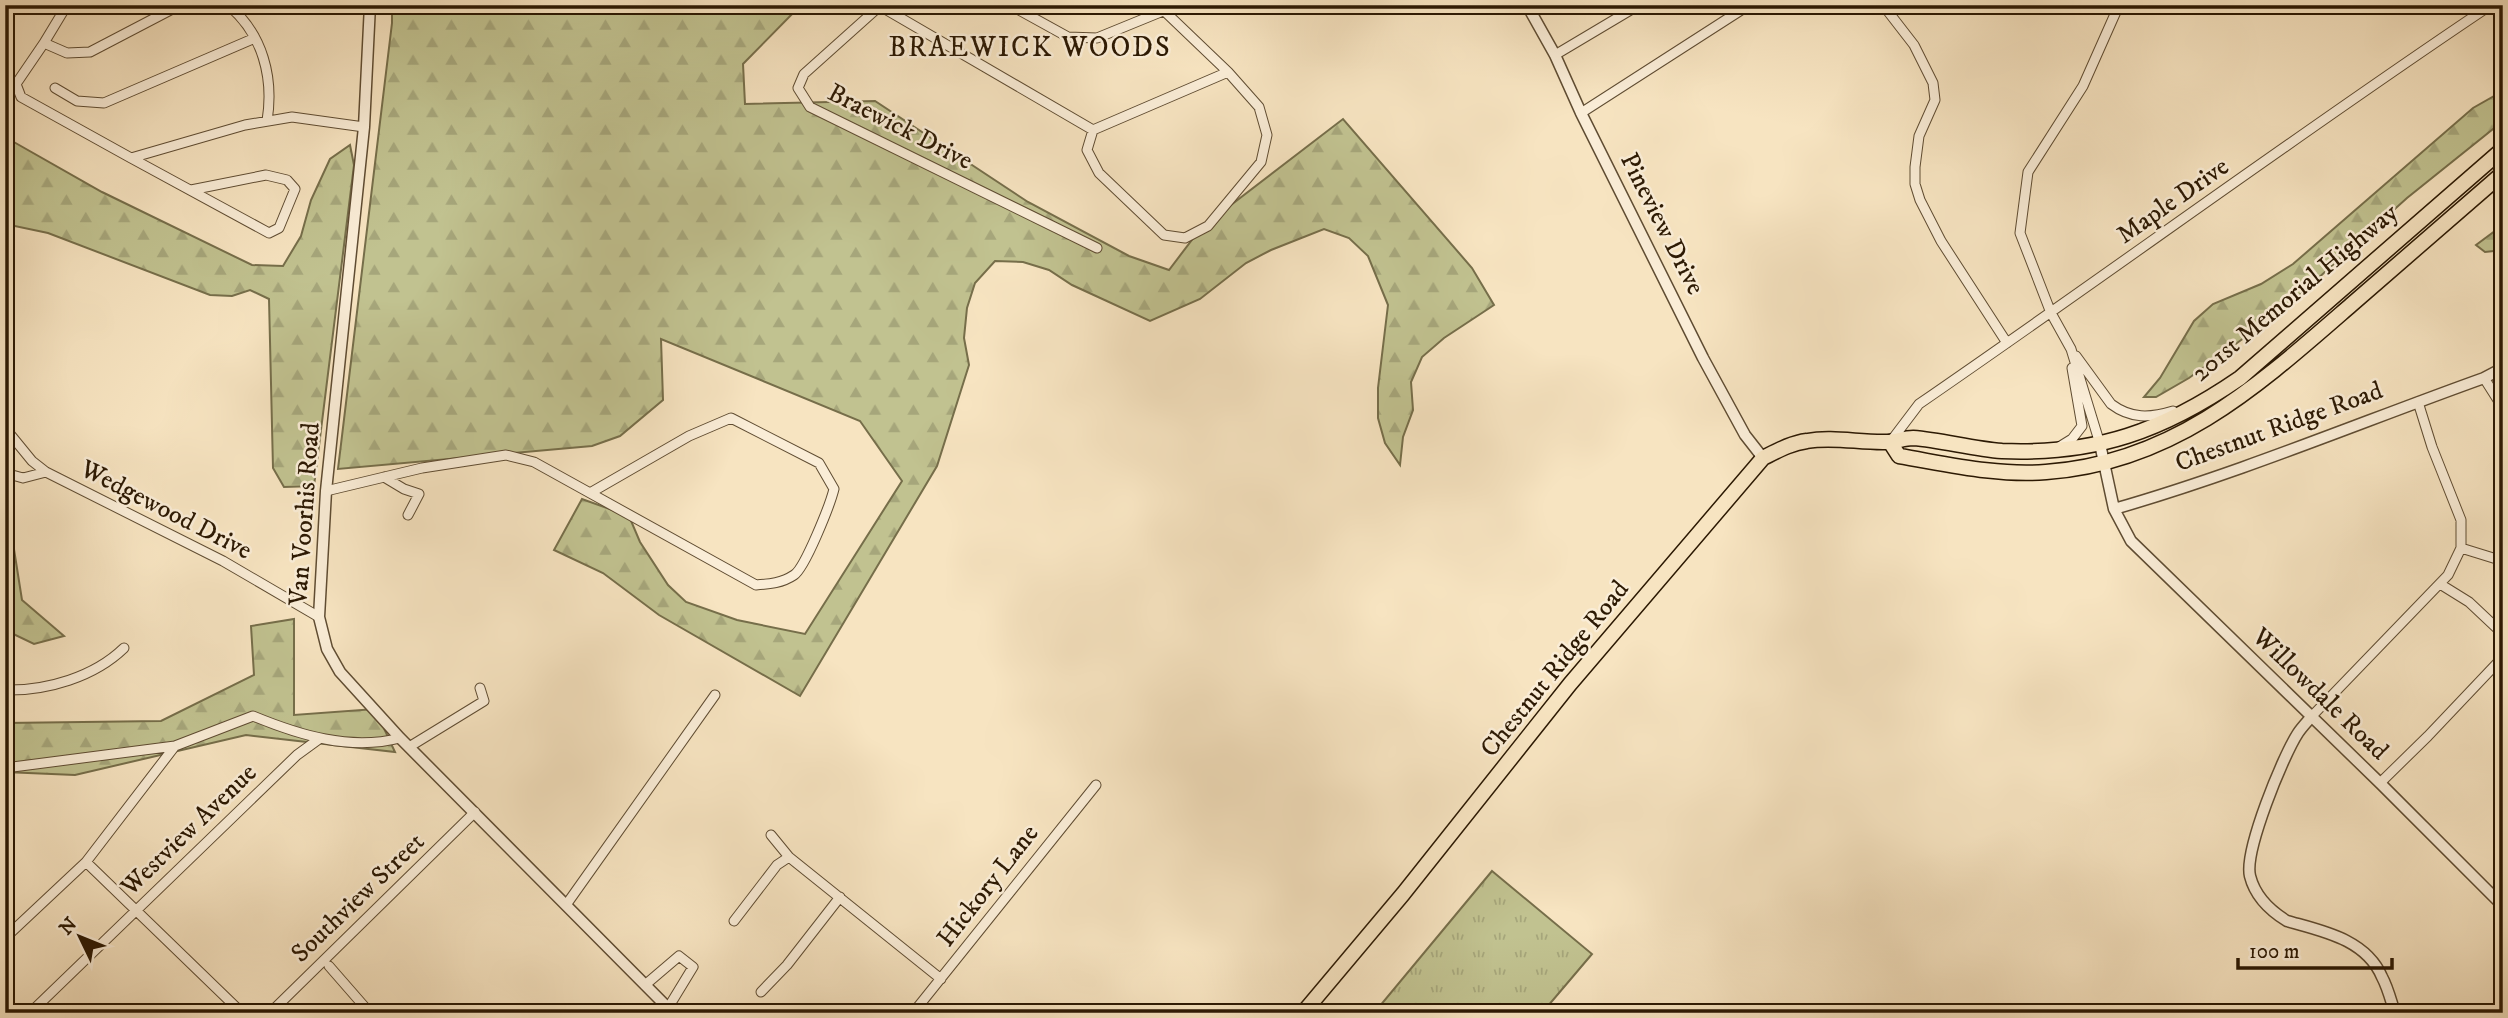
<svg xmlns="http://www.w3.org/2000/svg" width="2508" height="1018" font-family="'IM FELL DW Pica',serif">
<defs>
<pattern id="grass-tufts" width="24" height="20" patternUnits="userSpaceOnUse" patternTransform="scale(1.75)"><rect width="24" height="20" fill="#c1c290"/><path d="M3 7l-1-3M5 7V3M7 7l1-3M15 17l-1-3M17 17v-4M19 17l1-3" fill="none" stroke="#a6a67b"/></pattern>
<pattern id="forest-firs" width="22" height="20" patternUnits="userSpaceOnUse" patternTransform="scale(1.75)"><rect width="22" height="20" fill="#c1c290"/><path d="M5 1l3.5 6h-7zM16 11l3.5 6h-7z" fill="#a6a67b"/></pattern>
</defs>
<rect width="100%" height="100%" fill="#f7e4c1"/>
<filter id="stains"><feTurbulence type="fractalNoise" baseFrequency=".00286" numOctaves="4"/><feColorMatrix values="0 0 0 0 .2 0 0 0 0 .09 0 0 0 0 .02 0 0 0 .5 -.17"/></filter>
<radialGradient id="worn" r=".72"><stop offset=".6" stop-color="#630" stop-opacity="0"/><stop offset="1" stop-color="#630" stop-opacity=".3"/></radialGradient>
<!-- grass -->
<path fill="url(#grass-tufts)" stroke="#766e4a" stroke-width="2" d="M 1492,871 L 1592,954 L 1542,1013 L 1374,1013 Z"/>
<!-- forest -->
<path fill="url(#forest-firs)" stroke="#766e4a" stroke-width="2" d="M 392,5 L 801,5 L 743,64 L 745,104 L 875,101 L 1028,202 L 1129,256 L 1169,270 L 1201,228 L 1343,119 L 1472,268 L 1494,305 L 1444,338 L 1422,357 L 1411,382 L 1413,410 L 1403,437 L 1400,465 L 1385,443 L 1378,418 L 1378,388 L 1388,305 L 1368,256 L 1349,238 L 1324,229 L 1271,250 L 1246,263 L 1200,299 L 1150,321 L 1072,285 L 1049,270 L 1023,262 L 995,261 L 975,283 L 967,308 L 964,338 L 969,365 L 937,466 L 800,696 L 659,615 L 603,573 L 554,550 L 582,499 L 629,516 L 640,542 L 668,585 L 686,602 L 737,620 L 805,634 L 902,481 L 860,421 L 661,339 L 663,400 L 620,436 L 592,446 L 338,469 L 392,23 Z
M 2503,91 L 2503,121 L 2407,198 L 2285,308 L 2189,378 L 2156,397 L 2144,397 L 2160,378 L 2194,321 L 2213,304 L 2261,284 L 2293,264 L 2473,108 Z
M 5,137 L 102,192 L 252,265 L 283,266 L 301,236 L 311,200 L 330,159 L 350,145 L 354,165 L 314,486 L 284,487 L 273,468 L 269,299 L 250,290 L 232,296 L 210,295 L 48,233 L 5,224 Z
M 2503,225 L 2503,250 L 2485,252 L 2476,245 Z
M 5,539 L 13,543 L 22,600 L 64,636 L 34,644 L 5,630 Z
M 294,619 L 294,715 L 375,709 L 395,752 L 246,735 L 75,775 L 5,772 L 5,723 L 161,721 L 254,675 L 251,626 Z"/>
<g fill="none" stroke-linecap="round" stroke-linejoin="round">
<!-- minor casing -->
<g stroke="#5f4c32" stroke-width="11">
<path id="minor" d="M 180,5 L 90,52 L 67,53 L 44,43 L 16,84 L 21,97 L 131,158 L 245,125 L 292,117 L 364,127
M 228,5 C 263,34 274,78 267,121
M 881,5 L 804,74 L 798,88 L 810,107 L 1097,248
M 1010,5 L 1068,37 L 1097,38 L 1163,11
M 1883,5 L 1914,45 L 1933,83 L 1935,100 L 1919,136 L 1915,167 L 1915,184 L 1920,200 L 1941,241 L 2007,343
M 880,6 L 1093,130 L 1228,72
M 44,43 L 67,5
M 1555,55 L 1639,5
M 55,88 L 77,101 L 104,103 L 255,38
M 1581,113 L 1749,5
M 1093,130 L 1087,150 L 1099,173 L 1164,235 L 1185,238 L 1208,226 L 1261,162 L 1267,135 L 1259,107 L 1228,72 L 1158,5
M 131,158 L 269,233 L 279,228 L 295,189 L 287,180 L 266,175 L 191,190
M 2076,356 L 2111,404 C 2131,419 2150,418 2173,411
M 2484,378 L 2503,408
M 731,418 L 819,463 L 834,489 C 830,505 805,568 794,575 C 782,583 770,584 756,585 L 590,493 L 689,436 Z
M 5,428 L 32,461 L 46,472 L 223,561 L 319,617
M 1891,441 L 1919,404 C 2111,272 2298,134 2491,5
M 2100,444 L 2071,349 L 2051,313 L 2020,233 L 2028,172 L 2083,86 L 2119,5
M 2059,447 L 2072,439 L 2082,426 L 2072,368
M 5,473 L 23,478 L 46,472
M 384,477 L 404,489 L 419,494 L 408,515
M 326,491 L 422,468 L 506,455 L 534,462 L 590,493
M 2461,548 L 2503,561
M 2440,584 L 2469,602 L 2503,634
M 5,690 C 47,691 94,677 124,648
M 2312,716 L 2448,575 L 2461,548 L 2461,520 L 2432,447 L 2418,402
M 409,747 L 484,701 L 480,688
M 5,768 L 175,746 L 253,716 C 299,735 350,751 400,738
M 2380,783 L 2428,736 L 2501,659 L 2503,655
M 771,835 L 789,857 L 941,979
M 86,862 L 242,1013
M 566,905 L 715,695
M 734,921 L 777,865 L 789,857
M 5,938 L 86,862 L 175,746
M 329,966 L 370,1013
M 645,985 L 679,956 L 693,967 L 668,1008
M 761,992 L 787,965 L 840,897
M 30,1013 L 297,755 L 319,739
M 270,1013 L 475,812
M 913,1013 L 1096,785"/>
</g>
<!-- tertiary casing -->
<g stroke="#5f4c32" stroke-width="13">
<path id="tertiary" d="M 370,5 L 364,127 L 326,491 L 319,617 L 327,649 L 340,672 L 400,738 L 673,1013
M 1527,5 L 1555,55 L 1581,113 L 1703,358 L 1745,435 L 1763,458
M 2100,444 L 2114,509 L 2131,541 L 2380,783 L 2503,906
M 2114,509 C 2240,473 2361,422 2484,378 L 2503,368
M 2312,716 C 2307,722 2302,727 2298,733 C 2283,756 2244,851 2250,876 C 2255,896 2269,910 2287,921 C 2322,931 2366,939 2382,977 C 2388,988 2391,1001 2395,1013"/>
</g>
<!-- primary casing -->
<g stroke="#2c1903" stroke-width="17">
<path id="primary" d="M 1890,442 L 1899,456 C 1947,464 1997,476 2046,472 C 2174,463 2259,385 2351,305 C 2401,261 2452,217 2503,173
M 1303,1013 L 1403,894 L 1570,684 L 1763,458 C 1777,451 1791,443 1807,441 C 1833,436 1860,443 1887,442 C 1895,442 1904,438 1913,438 C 1942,440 1972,449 2002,451 C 2096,455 2163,431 2240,378 L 2503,149"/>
</g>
<!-- minor -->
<use href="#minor" stroke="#faedd7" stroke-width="9"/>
<!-- tertiary -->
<use href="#tertiary" stroke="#faedd7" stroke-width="10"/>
<!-- primary -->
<use href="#primary" stroke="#f7e4c1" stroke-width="14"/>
</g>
<g text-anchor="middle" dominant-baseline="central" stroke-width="5" stroke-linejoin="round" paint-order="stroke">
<!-- street labels -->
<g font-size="26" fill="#2c1903" stroke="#faedd7">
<text transform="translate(900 127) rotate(27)">Braewick Drive</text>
<text transform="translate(2173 201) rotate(-35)">Maple Drive</text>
<text transform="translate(1662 224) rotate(63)">Pineview Drive</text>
<text transform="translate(2295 293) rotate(-40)">201st Memorial Highway</text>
<text transform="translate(2279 427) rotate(-20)">Chestnut Ridge Road</text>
<text transform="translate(166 510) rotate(27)">Wedgewood Drive</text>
<text transform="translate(305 514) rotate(-86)">Van Voorhis Road</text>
<text transform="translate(1555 669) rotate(-51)">Chestnut Ridge Road</text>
<text transform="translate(2320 694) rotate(44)">Willowdale Road</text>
<text transform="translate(189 830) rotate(-44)">Westview Avenue</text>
<text transform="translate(988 886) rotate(-52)">Hickory Lane</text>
<text transform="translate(358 898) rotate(-44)">Southview Street</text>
</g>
<!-- neighbourhood labels -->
<g font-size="28" letter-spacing="2" fill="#2c1903" stroke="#faedd7">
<text x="1030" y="47">BRAEWICK WOODS</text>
</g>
</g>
<!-- margin -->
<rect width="2508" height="1018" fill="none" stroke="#f7e4c1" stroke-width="28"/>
<rect x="7" y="7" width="2494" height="1004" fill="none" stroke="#2c1903" stroke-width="3.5"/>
<rect x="14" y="14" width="2480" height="990" fill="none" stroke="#2c1903" stroke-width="2"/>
<!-- north arrow -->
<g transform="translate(80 937) rotate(313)" stroke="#faedd7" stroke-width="5" paint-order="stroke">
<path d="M0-5L12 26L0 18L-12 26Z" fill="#2c1903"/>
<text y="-10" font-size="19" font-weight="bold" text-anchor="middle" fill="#2c1903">N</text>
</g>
<!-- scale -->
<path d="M2238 958v10h154v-10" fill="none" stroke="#2c1903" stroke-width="3.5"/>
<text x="2249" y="958" font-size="21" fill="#2c1903" stroke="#faedd7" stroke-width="5" paint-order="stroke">100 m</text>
<rect width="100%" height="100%" filter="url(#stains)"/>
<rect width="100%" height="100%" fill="url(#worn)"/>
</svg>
